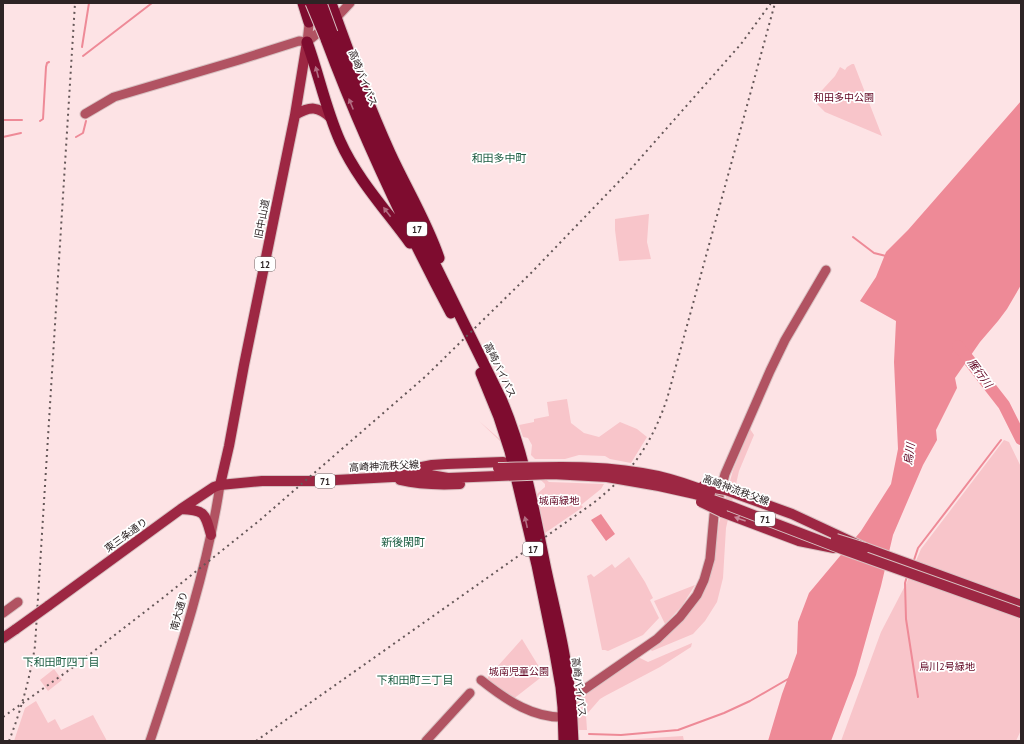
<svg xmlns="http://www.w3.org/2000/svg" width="1024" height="744" font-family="'PT Sans','Noto Sans JP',sans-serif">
<rect width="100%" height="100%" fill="#fde3e5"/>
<!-- green -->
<path fill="#f8c5ca" d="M 852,64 L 854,64 L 882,136 L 825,112 L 813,100 L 835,76 L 840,67 L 845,70 L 847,67 Z
M 649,214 L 647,242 L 651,259 L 619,261 L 615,230 L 615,219 Z
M 567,399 L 571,423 L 584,433 L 599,437 L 620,422 L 637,429 L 647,437 L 631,463 L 610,459 L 605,456 L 579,455 L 565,459 L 535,459 L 531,455 L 532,445 L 528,438 L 523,437 L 519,425 L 534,422 L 534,419 L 549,416 L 547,402 Z
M 479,421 L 549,482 L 604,484 L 601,489 L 581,505 L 583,507 L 545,533 L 537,494 L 545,487 L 545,484 Z
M 750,429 L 754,435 L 739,471 L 726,528 L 723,578 L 717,602 L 705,621 L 693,634 L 652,651 L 650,649 L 671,633 L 680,624 L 701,596 L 715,553 L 719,523 L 733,470 Z
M 1004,440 L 1009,442 L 1021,467 L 1021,730 L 1016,741 L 841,741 L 881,632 L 907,582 L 921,549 Z
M 629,557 L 645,582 L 653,598 L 650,600 L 659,618 L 643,635 L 608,651 L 605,650 L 602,650 L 587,576 L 591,574 L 594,577 L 612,564 L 615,568 Z
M 695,585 L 682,606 L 665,624 L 654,601 Z
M 522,639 L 544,675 L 512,700 L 488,681 L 488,677 Z
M 692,643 L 691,647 L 660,667 L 605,696 L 600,699 L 586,715 L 587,730 L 577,730 L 576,703 L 596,686 L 638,657 L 648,662 Z
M 54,669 L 62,680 L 48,691 L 40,680 Z
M 36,701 L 48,723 L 55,719 L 61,730 L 93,715 L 107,741 L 14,741 L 25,708 Z
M 683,736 L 684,741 L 604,741 Z"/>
<!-- water -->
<path fill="#ee8a97" d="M 1021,101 L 1021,285 L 1007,309 L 998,321 L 980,342 L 955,378 L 957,388 L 936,430 L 937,440 L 923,465 L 893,535 L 881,586 L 856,675 L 831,741 L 768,741 L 782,694 L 797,653 L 798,622 L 809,593 L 861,531 L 891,484 L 898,449 L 894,362 L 896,321 L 860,301 L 876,277 L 886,252 L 908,230 Z
M 601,514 L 615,534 L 606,541 L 591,520 Z"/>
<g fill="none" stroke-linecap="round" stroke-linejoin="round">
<!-- stream -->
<path stroke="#ee8a97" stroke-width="2" d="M 82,47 L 89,3
M 83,56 L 152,3
M 3,120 L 22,120
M 40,121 L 43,119 L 46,67 L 47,63 L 49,62
M 3,137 L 21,133
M 76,137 L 83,133 L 86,121
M 853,237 L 874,253 L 886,256
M 913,563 L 918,548 L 1001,440
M 907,576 L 905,583 L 906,619 L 918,697
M 589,734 L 621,735 L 678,730 L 724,713 L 750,701 L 788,679"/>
<!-- river -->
<path stroke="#ee8a97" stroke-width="12" d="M 958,346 L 1004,405 L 1021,439"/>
<!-- secondary casing -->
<g stroke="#d8c1c2" stroke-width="11">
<path id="secondary" d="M 307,42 L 310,16
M 85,114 L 114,97 L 239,60 L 299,41 L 307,42 L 336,18 L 350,3
M 3,613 L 18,602
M 481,680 C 506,700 535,720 569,717
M 564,696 L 575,693 L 582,691 L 657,639 L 680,617 L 697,595 L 704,580 L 710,559 L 714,515 L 725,474 L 770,371 L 785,340 L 826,270
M 150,741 C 178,657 207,572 220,485
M 426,741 L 470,693"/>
</g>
<!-- primary casing -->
<g stroke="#d8c1c2" stroke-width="12">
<path id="primary" d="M 295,115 C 310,106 318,106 331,118
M 400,473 L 412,469 L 432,465 L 447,464 L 503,462 L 517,467
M 400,480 C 421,485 439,485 460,484
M 220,485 L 229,446 L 244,365 L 295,115 L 307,42
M 726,490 L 792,514 L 865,548 L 1021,605
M 181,509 C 205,510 205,513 211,535
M 722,512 L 799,541 L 834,548
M 48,606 L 181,509 L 214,487 L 220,485 L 262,481 L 317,481 L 430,475 L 448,478 L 498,476
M 3,638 L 16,629"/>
</g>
<!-- highway casing -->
<g stroke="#d8c1c2" stroke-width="13">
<path id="highway" d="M 303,3 L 309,22
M 331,3 C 349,54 368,104 390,153 C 406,188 427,222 439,258
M 332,33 L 369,123 L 390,173 L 502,401 C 525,456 534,512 546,570 C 555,612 566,654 570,696 C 572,711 572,726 573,741
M 326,39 C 361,133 404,224 451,313
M 307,42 C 319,75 326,110 340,141 C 357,179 386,210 410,243
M 481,373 L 499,417 L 510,451 L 537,565 L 555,653 L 561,687 L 563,707 L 564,741"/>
</g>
<!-- secondary -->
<use href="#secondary" stroke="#b15362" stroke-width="9"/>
<!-- primary -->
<use href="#primary" stroke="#9d2743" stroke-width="10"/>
<!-- highway -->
<use href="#highway" stroke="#7e0c2f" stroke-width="11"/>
<!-- rail -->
<path stroke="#655758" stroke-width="2" stroke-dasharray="2 4" stroke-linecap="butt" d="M 3,717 L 72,668 L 164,597 L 260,520 L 426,376 L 531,273 L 630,170 L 741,44 L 771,3
M 9,741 C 21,710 30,678 35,646 L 75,3
M 256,741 L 592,504 C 631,474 651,445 667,399 L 775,3"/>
<!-- primary-bridge casing -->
<g stroke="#d8c1c2" stroke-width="12" stroke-linecap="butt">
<path id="primary-bridge" d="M 498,468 C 551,467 605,464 658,476 C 675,480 693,486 710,493
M 498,476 L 552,474 L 607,477 L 659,486 L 695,494 L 730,506 L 842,549 L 1021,613
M 703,486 L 726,490
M 701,502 L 722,512
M 836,539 L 865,548
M 16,629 L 48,606"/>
</g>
<!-- highway-bridge casing -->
<g stroke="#d8c1c2" stroke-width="13" stroke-linecap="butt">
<path id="highway-bridge" d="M 311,3 L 326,39
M 321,3 L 332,33"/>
</g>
<!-- primary-bridge -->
<use href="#primary-bridge" stroke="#9d2743" stroke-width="10"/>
<!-- highway-bridge -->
<use href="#highway-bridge" stroke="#7e0c2f" stroke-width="11"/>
</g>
<!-- one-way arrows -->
<defs><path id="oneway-solid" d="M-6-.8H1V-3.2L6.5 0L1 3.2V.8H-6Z"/></defs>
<g fill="#b26d82">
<use href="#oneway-solid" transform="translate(317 72) rotate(-105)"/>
<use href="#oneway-solid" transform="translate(351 104) rotate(-112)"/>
<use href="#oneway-solid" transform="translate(387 212) rotate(-127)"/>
<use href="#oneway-solid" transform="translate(526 522) rotate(-103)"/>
</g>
<use fill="#c98898" href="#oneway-solid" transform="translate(740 519) rotate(-160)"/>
<g text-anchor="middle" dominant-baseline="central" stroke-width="3.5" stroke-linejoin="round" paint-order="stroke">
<!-- shield labels -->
<g fill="#fff" stroke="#6c6666" stroke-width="1">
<rect x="407" y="222" width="20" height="14" rx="3"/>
<rect x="255" y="257" width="20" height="14" rx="3"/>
<rect x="315" y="474" width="20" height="14" rx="3"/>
<rect x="755" y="512" width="20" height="14" rx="3"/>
<rect x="523" y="542" width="20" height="14" rx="3"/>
</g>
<g font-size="9" font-weight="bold" fill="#2d2425">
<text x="417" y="229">17</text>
<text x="265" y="264">12</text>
<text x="325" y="481">71</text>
<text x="765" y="519">71</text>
<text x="533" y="549">17</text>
</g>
<!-- street labels -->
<g font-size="10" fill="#2d2425" stroke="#fff">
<text transform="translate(363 78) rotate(68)">高崎バイパス</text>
<text transform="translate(262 219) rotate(-79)">旧中山道</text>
<text transform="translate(500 370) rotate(64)">高崎バイパス</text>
<text transform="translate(384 466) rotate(-3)">高崎神流秩父線</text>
<text transform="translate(736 490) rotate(20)">高崎神流秩父線</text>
<text transform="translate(126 535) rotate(-36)">東三条通り</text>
<text transform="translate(179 611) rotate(-75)">南大通り</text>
<text transform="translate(579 687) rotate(83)">高崎バイパス</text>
</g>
<!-- park labels -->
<g font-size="10" fill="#5f0320" stroke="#fff">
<text x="844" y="97">和田多中公園</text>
<text x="559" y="500">城南緑地</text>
<text x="947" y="666">烏川2号緑地</text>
<text x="519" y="671">城南児童公園</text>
</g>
<!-- neighbourhood labels -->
<g font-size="11" fill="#1b5c41" stroke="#fff">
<text x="499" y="158">和田多中町</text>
<text x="403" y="542">新後閑町</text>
<text x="61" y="662">下和田町四丁目</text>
<text x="415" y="680">下和田町三丁目</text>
</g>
<!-- water labels -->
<g font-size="11" font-style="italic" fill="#5e011f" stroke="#fff">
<text transform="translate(980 373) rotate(53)">雁行川</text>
<text transform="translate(909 454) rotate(-82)">烏川</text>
</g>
</g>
<!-- border -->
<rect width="1024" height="744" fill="none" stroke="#2d2425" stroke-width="8"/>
</svg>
